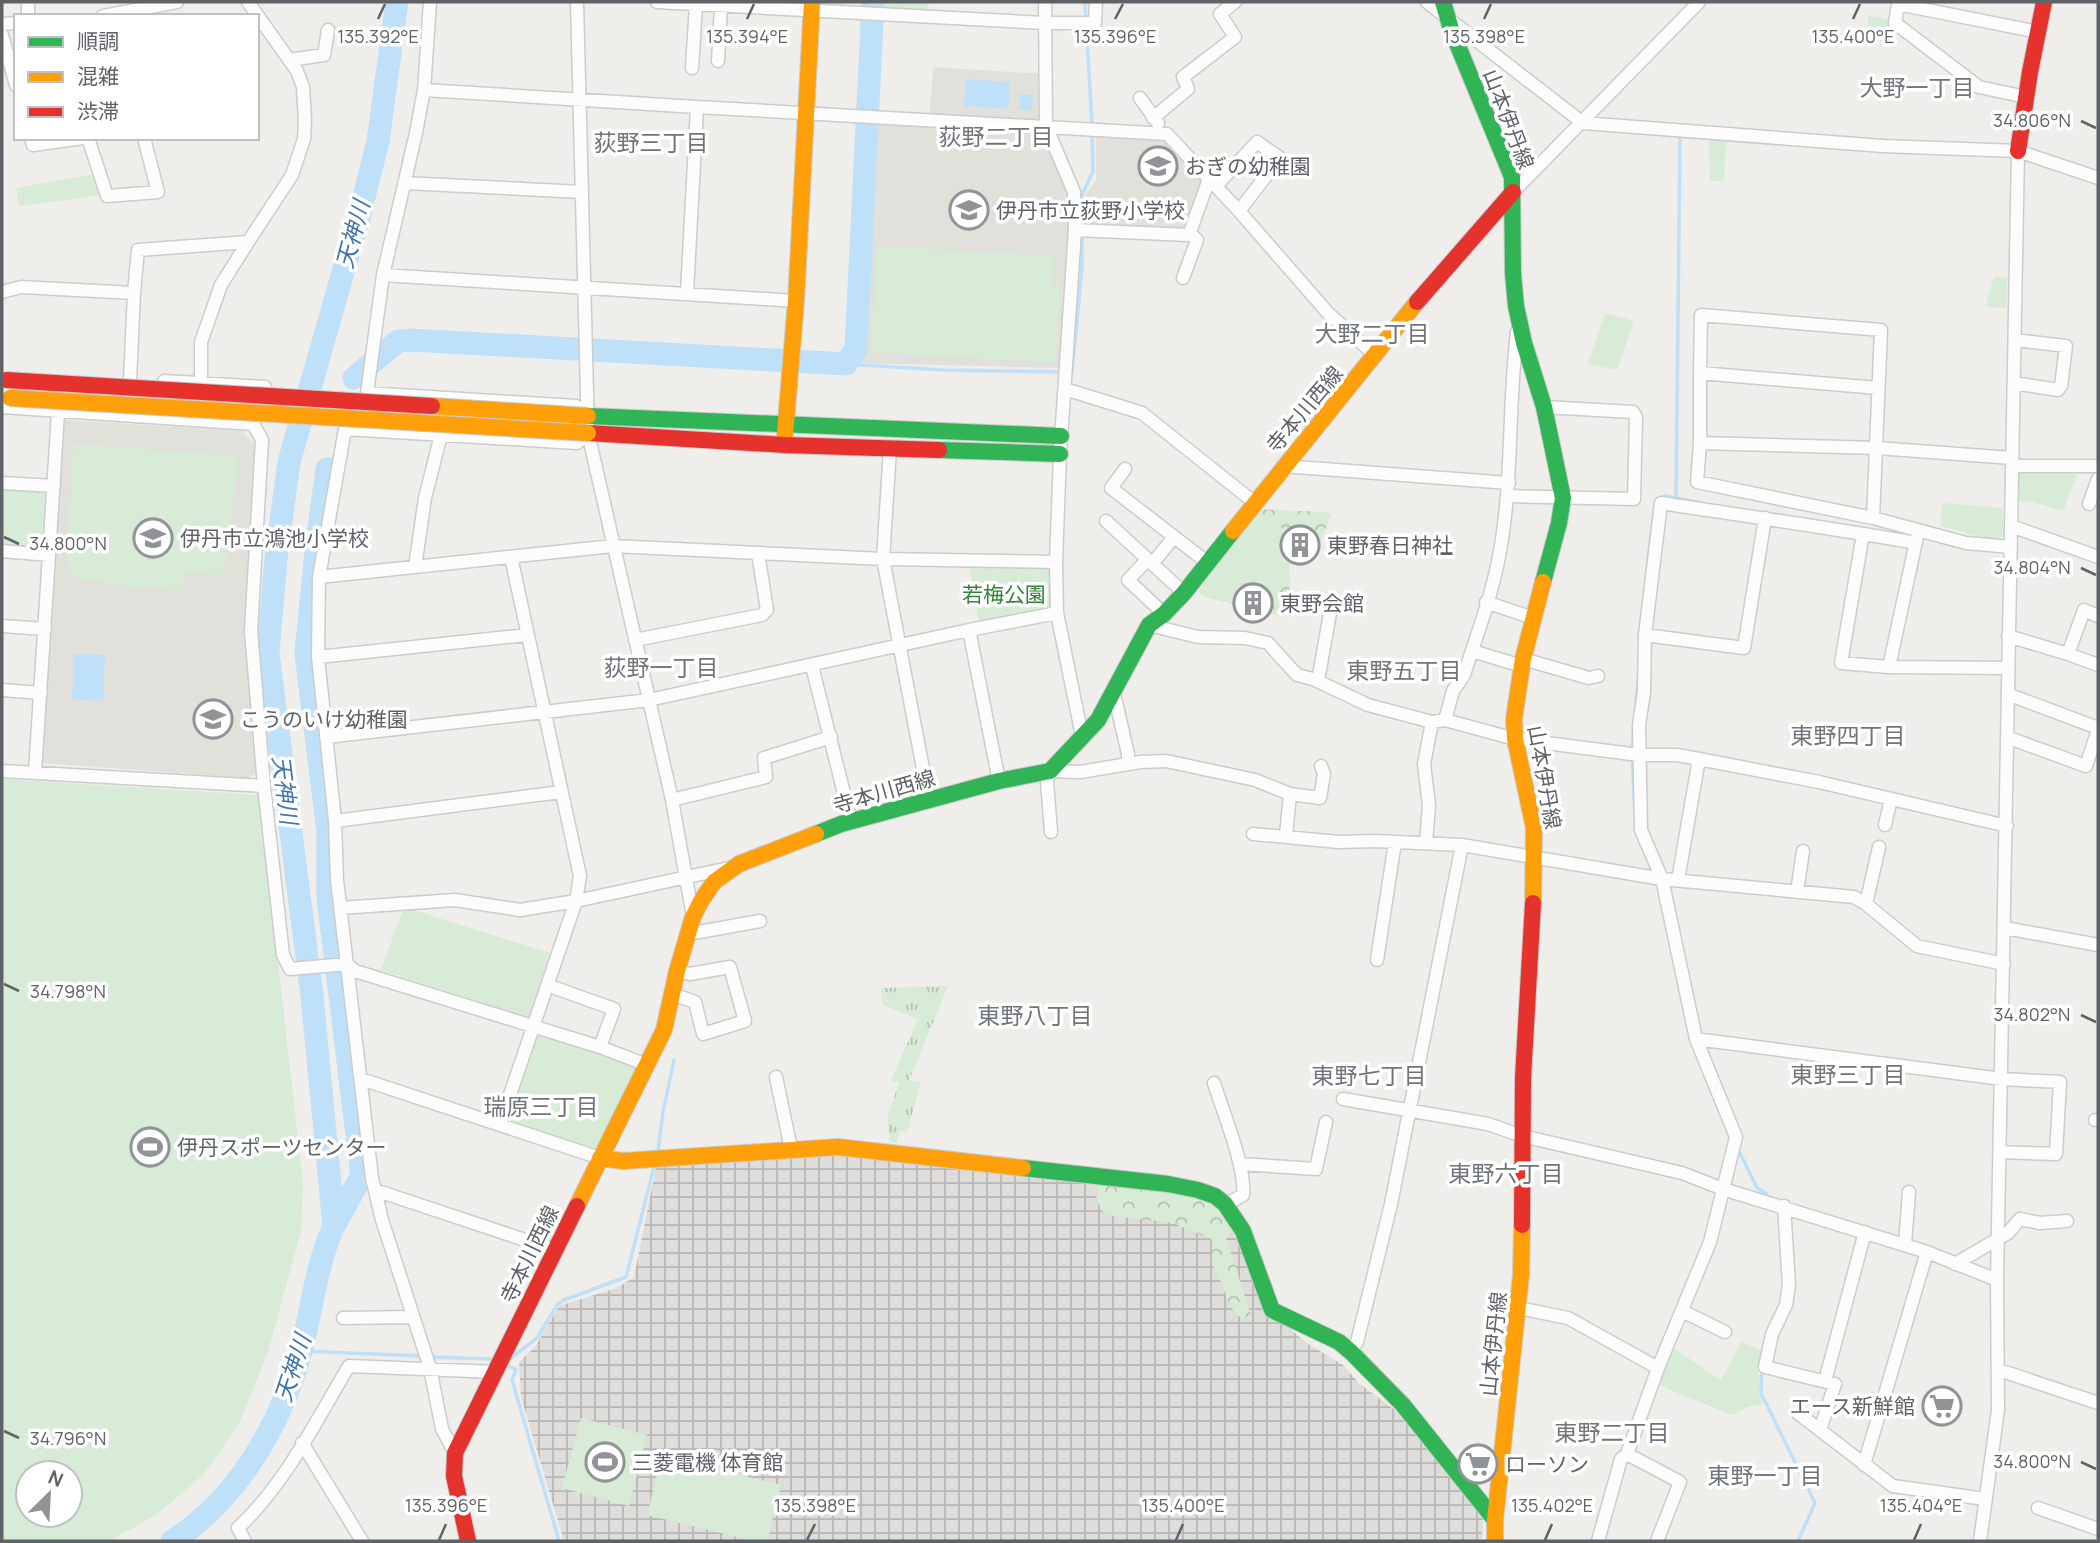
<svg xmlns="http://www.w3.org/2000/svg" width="2100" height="1543" font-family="Manrope,'Noto Sans JP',sans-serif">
<defs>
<pattern id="industrial-grid" width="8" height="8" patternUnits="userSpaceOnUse" patternTransform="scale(1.75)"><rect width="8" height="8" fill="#dfddda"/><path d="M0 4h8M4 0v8" fill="none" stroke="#b8b7b5"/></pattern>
<pattern id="grass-tufts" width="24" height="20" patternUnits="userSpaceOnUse" patternTransform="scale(1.75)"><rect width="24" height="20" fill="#d8ebd6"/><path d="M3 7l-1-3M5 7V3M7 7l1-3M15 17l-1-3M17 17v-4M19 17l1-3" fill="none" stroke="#b2c2b1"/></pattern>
<pattern id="forest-crowns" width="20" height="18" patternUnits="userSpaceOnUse" patternTransform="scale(1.75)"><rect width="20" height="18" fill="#d8ebd6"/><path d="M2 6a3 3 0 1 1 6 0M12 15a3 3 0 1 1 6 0" fill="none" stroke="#b2c2b1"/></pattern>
</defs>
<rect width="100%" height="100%" fill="#efeeea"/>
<!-- industrial -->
<path fill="url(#industrial-grid)" d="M 838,1152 L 1169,1192 L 1221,1208 L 1283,1322 L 1305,1342 L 1343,1365 L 1359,1383 L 1396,1411 L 1483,1517 L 1482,1541 L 564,1541 L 521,1397 L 519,1362 L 535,1347 L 559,1306 L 617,1288 L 634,1277 L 656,1167 Z"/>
<!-- education -->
<path fill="#e2e0da" d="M 933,67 L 1042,74 L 1042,118 L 1069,191 L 1070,253 L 1061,368 L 859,363 L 873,122 L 929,123 Z
M 1096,135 L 1169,140 L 1206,180 L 1188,231 L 1088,227 L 1085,195 L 1096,180 Z
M 65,420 L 242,431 L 256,445 L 244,631 L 258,770 L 249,778 L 41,763 Z"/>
<!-- grass -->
<path fill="url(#grass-tufts)" d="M 948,986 L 909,1081 L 921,1082 L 907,1132 L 899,1131 L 897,1143 L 890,1142 L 887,1119 L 899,1082 L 890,1082 L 918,1019 L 883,1005 L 881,988 Z"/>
<!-- forest -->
<path fill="url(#forest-crowns)" d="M 1254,509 L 1328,512 L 1331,515 L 1313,560 L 1308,560 L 1309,554 L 1307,551 L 1308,544 L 1312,543 L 1314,532 L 1297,525 L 1289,569 C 1293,581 1287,592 1291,605 L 1284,611 L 1283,616 L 1268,613 L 1274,591 L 1267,593 L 1242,587 L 1236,605 L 1205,597 L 1209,590 L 1201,583 Z
M 1099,1183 C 1124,1187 1205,1191 1221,1208 C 1227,1213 1231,1225 1235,1232 L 1226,1237 L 1252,1319 C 1230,1323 1226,1290 1218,1275 C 1216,1270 1212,1266 1212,1260 C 1211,1252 1214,1246 1211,1239 L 1173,1223 L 1107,1215 C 1095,1206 1095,1197 1099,1183 Z"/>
<!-- green -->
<path fill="#d8ebd6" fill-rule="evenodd" d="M 882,2 L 928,2 L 929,7 L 925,10 L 883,9 Z
M 1869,16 L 1891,20 L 1890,26 L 1895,29 L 1884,43 L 1866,30 Z
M 1712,136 L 1726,137 L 1724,181 L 1710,181 L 1709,142 Z
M 96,174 L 103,195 L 19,206 L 16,188 Z
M 877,246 L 1054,256 L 1052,286 L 1060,287 L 1056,363 L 871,352 Z
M 1994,277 L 2007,277 L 2006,308 L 1987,307 L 1987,299 Z
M 1605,313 L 1634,321 L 1617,370 L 1588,364 Z
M 74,444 L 239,456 L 224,575 L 184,573 L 182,591 L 131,587 L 75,578 L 67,560 Z
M 2015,471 L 2078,472 L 2063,511 L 2032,502 L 2015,501 Z
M 2,489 L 42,491 L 47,497 L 44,543 L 39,548 L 2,545 Z
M 1942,503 L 2002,508 L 2004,534 L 1996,541 L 1941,526 Z
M 1253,519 L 1291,531 L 1278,596 L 1237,584 L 1230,603 L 1202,596 L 1199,590 Z
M 970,568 L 1050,568 L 1053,572 L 1051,609 L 979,624 Z
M 2,779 L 259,795 L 303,1183 L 301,1231 L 268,1352 L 238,1426 L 203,1475 L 156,1515 L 109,1541 L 2,1541 ZM 28,1473 L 70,1473 L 70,1515 L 28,1515 Z
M 404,907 L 550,953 L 528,1018 L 381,970 Z
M 542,1035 L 637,1066 L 604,1144 L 592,1150 L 512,1122 L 509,1117 L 535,1037 Z
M 1741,1342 L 1762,1351 L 1758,1371 L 1763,1404 L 1748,1407 L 1732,1415 L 1656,1384 L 1672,1347 L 1721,1380 Z
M 581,1418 L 647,1435 L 629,1506 L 562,1488 Z
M 662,1455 L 781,1485 L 767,1541 L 754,1541 L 647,1515 Z"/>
<!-- water -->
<path fill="#bfe0f9" d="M 966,79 L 1010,82 L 1008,109 L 964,106 Z
M 1020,94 L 1033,95 L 1032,110 L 1019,110 Z
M 74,654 L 105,655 L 103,701 L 72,699 Z"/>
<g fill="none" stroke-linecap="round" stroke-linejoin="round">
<!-- stream -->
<path stroke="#bfe0f9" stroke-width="3.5" d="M 1085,2 L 1092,125
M 846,364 L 943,370 L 1062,372
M 1070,372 L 1072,372 L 1082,268 L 1082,195 L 1093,171 L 1092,133
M 1676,497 L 1680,136
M 1661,498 L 1665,496 L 1701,503
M 1646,578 L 1655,503
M 1635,815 L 1632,751 L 1638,680
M 1738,1149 L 1757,1188 L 1767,1194
M 658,1151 L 663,1112 L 674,1060
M 301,1351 L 422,1356
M 430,1357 L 489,1359 L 496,1361
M 510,1359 L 537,1338 L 557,1305 L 564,1300 L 626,1277 L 654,1167
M 506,1365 L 516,1369 L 512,1380 L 559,1541
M 1762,1370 L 1761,1393 L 1815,1503 L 1798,1541"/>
<!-- river -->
<path stroke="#bfe0f9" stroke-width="23" d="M 354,378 L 398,341 L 411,340 L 846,364 L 856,349 L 873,2
M 327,469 L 317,542 L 306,653 L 328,833 L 328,898 L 362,1175 L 334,1226
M 172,1541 C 236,1501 279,1427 300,1355 C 312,1312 315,1267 334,1226 L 312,996 L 268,653 L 276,558 L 289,462 L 360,213 L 378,141 L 397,2"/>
<!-- street casing -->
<g stroke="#cbcccc" stroke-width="15">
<path id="street" d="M 28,2 L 28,16
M 430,2 L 424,90 L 416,133 L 383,275 L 367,393 L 576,406 L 588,416
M 577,2 L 588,433 L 672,800 L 693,917
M 657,2 L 1045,23 L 1095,23 L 1096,2
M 1045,2 L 1046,126 L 1074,192 L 1075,230 L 1060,454 L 1056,562
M 1427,2 L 1583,123 L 1883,146 L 2018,151 L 2098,178
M 103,16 L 177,2
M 2,24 L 16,23
M 2,35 L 16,85
M 289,60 L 324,55 L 328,30
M 718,61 L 721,6
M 692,68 L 696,5
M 424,90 L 697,107
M 2026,97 L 1979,87 L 1895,23 L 1898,4 L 2038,32
M 1140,98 L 1158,123
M 1153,118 L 1188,89 L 1183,77 L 1235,37 L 1220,14 L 1235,2
M 31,138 L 33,145 L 83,138
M 88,138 L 107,196 L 158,192 L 144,138
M 404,183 L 582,192
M 1216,186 L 1257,142 L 1280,158 L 1239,211
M 1513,192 L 1699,2
M 1075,230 L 1189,235 L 1209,179
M 383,275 L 796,301
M 1183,278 L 1197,240 L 1190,233
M 2,292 L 21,287 L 134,293 L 138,250 L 248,242 L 292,175 L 304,139 L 305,120 L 303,87 L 297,71 L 248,2
M 687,293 L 697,107 L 1167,134 L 1239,211 L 1328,313 L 1376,356
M 1700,373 L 1701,315 L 1881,330 L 1873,518
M 130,380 L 134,293
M 164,381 L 265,387 L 253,424 L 262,440 L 251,631 L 264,786 L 283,955 L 290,969 L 347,964 L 355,971 L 600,1047 L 614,1009 L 547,985
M 201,383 L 201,342 L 221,285 L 248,242
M 2014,383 L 2058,390 L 2061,386 L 2066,346 L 2015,340
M 1878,388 L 1700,373 L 1700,443 L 1877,448 L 2012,458
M 1065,389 L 1142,413 L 1255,503
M 2,407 L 253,424
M 1700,443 L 1697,482 L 1873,518 L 1966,543 L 2011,547
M 890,449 L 883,559 L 929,800
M 1283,466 L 1509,483
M 2012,466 L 2098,466
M 1125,469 L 1111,488 L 1208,563
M 2,483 L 54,486
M 1507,496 L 1634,499 L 1636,417 L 1633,412 L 1544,407
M 2089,504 L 2098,479
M 1765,518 L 1744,648 L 1645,635 L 1661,503 C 1746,516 1831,528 1916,543
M 1106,521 L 1184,593
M 2011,526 L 2098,557
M 1863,534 L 1841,663 L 1889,667 L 2008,668
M 2,551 L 49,555 L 58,412
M 1147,560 L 1128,580 L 1164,614
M 1152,564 L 1174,537
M 415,567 L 425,498 L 441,435
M 319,577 L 613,546 L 883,559 L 1056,562 L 1057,613 L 1082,736
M 1486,602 L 1533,618
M 1149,625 L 1198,637 L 1245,638 L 1268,643 L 1297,675 L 1313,679 L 1368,705 L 1432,722 L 1445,720 L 1515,739 L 1639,755 L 1677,755 L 1699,759 L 1819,782 L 2007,826
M 2,626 L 45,629
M 969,630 L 1057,613
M 2008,636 L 2068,654 L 2084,610 L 2098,616
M 635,640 L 762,615 L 767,610 L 758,553
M 1472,651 L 1522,666
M 2068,654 L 2098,665
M 318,657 L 527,635
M 1523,659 L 1589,678 L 1598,676
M 812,666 L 851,821
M 1889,667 L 1917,537
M 1318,681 L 1332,602
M 1113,689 L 1128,754 L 1128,764
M 2,690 L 41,693
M 2010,695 L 2098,728
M 1445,720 L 1453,691 L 1464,675 C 1477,634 1493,593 1500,551 C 1513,478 1508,405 1517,332
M 326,737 L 649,700 L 969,630 L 999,781
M 2009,738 L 2086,766 L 2098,730
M 2,771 L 264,786
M 35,772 L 49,555
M 672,800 L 766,777 L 764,758 L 831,737
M 335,821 L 561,792
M 1885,825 L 1891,799
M 1051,832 L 1047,781 L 1050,771 L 1080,772 L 1140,762 L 1166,761 L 1255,780 L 1290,794 L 1320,798 L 1324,774 L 1321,766
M 1253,834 L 1339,842 L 1375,841 L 1462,845 L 1662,879 L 1641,830 L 1639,725 L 1644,692 L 1645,635
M 1286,836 L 1290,794
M 1426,843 L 1429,805 L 1424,764 L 1432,722
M 1678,880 L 1699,759
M 1797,892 L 1803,851
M 1866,904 L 1879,847
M 340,908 L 455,900 L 520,910 L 576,901 L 729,868
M 2005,928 L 2098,945
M 688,934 L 760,921
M 1377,960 L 1395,842
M 672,994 L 695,1002 L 703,1034 L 745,1021 L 730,967 L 690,974 L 677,971
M 1696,1039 L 1662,879 L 1854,897 L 1866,904 L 1917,946 L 2004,964
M 600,1047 L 647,1065
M 776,1077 L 791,1149
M 361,1079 L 600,1158
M 1214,1083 C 1223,1112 1246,1167 1243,1195 L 1227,1204
M 1343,1099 L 1488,1124 L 1522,1136 L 1682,1173 L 1723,1189 L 1927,1252 L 1997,1280
M 2095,1120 L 2098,1120
M 500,1124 L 576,901 L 580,876 L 511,557
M 1240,1164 L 1316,1169 L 1326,1122
M 375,1190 L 555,1250
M 1784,1206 L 1789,1285 L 1786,1305 L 1772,1334 L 1765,1367 L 1835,1384 L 1820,1430
M 1905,1244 L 1909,1192
M 1955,1264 L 2008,1233 L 2020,1219 L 2040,1223 L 2067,1221
M 1518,1308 L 1568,1318 L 1658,1368
M 1682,1311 L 1725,1332
M 343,1318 L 413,1317
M 1351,1352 L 1357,1342 L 1391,1204 L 1462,845
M 1999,1370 L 2098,1403
M 1825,1381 L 1865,1232
M 1799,1414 L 1893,1486 L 1985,1499
M 302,1443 L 362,1541
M 455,1453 L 442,1429 L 430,1368 L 382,1220 L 372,1178 L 337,880 L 335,821 L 318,657 L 319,577 L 345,429 L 577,443 L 588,433
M 1627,1454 L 1680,1482 L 1657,1541
M 1864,1465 L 1927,1252
M 2038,1508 L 2098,1529
M 245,1541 L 238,1528 C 286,1483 315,1422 349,1366 L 495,1372
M 1598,1541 L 1621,1459 L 1627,1454 L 1658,1368 L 1710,1242 L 1736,1137 L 1696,1039 L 2002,1079 L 2060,1082 L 2056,1154 L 2000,1152
M 1980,1541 L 1998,1410 L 1997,1280 L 2018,151"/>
</g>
<!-- fast casing -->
<g stroke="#cacacb" stroke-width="18">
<path id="fast" d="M 1443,2 L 1451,29 L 1512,177 L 1513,274 L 1516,306 L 1524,343 L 1544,407 L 1563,498 L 1559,523 L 1543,582
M 588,416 L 1061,436
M 939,450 L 1060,454
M 816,834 L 841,824 L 999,781 L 1050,771 L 1098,720 L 1149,625 L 1164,614 L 1184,593 L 1233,531
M 1023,1168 L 1168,1184 L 1198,1190 L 1215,1196 L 1225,1204 L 1243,1231 L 1272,1310 L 1339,1342 L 1351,1352 L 1403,1405 L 1495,1520"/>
</g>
<!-- slow casing -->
<g stroke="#cacacb" stroke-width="18">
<path id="slow" d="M 785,434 L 796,301 L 812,2
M 1233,531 L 1417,302
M 1533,903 L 1534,828 L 1515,739 L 1514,719 L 1523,659 L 1543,582
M 600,1158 L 623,1161 L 838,1147 L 1023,1168
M 577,1206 L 664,1030 L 677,971 L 693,917 L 701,901 L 714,882 L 739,864 L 816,834
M 1495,1541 L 1495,1520 L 1521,1275 L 1522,1225"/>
</g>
<!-- jam casing -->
<g stroke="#cacacb" stroke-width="18">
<path id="jam" d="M 2018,151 L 2030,72 L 2044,2
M 1417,302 L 1513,192
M 588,433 L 785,445 L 939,450
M 1522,1225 L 1523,1078 L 1533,903
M 468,1541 L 454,1476 L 455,1453 L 577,1206"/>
</g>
<!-- street -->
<use href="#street" stroke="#fdfcfc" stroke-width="12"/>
<!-- fast -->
<use href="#fast" stroke="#30b455" stroke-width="16"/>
<!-- slow -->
<use href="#slow" stroke="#ff9f0a" stroke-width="16"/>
<!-- jam -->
<use href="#jam" stroke="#e5322d" stroke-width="16"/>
<!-- slow-bridge casing -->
<g stroke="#cacacb" stroke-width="18" stroke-linecap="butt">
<path id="slow-bridge" d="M 10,398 L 588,433
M 432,406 L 588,416"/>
</g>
<!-- jam-bridge casing -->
<g stroke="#cacacb" stroke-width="18" stroke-linecap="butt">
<path id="jam-bridge" d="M 6,380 L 432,406"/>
</g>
<!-- slow-bridge -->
<use href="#slow-bridge" stroke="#ff9f0a" stroke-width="16"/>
<!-- jam-bridge -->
<use href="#jam-bridge" stroke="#e5322d" stroke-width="16"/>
</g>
<!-- ticks -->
<path fill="none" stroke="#5f6368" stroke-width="2.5" d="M 378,19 L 385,4M 747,19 L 754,4M 1115,19 L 1123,4M 1484,19 L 1491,4M 1853,19 L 1860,4M 2081,121 L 2096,128M 4,537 L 19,544M 2081,568 L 2096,575M 4,984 L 19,991M 2081,1015 L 2096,1022M 4,1431 L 19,1438M 2081,1462 L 2096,1469M 439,1540 L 446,1524M 807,1540 L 815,1524M 1176,1540 L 1183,1524M 1545,1540 L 1552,1524M 1914,1540 L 1921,1524"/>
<!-- icons -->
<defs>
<g id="school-ring" transform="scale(2.0125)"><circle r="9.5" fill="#fff" stroke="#919496" stroke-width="1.5"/><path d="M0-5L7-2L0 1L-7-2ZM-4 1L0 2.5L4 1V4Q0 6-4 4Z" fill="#919496"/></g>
<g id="building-ring" transform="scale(2.0125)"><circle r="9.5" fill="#fff" stroke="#919496" stroke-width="1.5"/><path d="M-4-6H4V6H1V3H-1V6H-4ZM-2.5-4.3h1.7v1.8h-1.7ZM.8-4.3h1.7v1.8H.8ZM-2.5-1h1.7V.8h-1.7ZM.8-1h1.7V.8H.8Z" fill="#919496"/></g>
<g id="stadium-ring" transform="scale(2.0125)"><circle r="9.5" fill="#fff" stroke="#919496" stroke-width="1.5"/><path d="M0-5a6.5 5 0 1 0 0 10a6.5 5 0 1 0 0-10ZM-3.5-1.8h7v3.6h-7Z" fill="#919496"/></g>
<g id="supermarket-ring" transform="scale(2.0125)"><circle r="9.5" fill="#fff" stroke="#919496" stroke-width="1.5"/><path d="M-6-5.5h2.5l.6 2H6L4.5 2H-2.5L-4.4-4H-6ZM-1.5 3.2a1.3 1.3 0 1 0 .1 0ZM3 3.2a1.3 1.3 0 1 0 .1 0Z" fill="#919496"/></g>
</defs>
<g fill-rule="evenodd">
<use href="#school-ring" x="1158" y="166"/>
<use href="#school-ring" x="969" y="210"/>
<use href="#school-ring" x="153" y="538"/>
<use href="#building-ring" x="1300" y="545"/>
<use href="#building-ring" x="1253" y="603"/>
<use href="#school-ring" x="213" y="719"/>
<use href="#stadium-ring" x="150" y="1147"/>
<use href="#supermarket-ring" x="1942" y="1406"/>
<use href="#stadium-ring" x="605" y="1462"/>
<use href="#supermarket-ring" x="1478" y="1464"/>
</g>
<g text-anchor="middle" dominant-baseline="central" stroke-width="7" stroke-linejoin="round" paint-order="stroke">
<!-- street labels -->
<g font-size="21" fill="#5f6368" stroke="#fff">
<text transform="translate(1509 119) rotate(69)">山本伊丹線</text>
<text transform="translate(1304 409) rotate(-50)">寺本川西線</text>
<text transform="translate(1545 777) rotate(80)">山本伊丹線</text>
<text transform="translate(884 791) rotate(-16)">寺本川西線</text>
<text transform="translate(529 1254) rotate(-64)">寺本川西線</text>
<text transform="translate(1493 1344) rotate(-84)">山本伊丹線</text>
</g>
<!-- poi labels -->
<g font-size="21" fill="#5f6368" stroke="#fff" text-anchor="start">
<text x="1185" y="166">おぎの幼稚園</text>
<text x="996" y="210">伊丹市立荻野小学校</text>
<text x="180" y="538">伊丹市立鴻池小学校</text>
<text x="1327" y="545">東野春日神社</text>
<text x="1280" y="603">東野会館</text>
<text x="240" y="719">こうのいけ幼稚園</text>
<text x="177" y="1147">伊丹スポーツセンター</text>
<text x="1915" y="1406" text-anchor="end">エース新鮮館</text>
<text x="632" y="1462">三菱電機 体育館</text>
<text x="1505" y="1464">ローソン</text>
</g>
<!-- park labels -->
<g font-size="21" fill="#348238" stroke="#fff">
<text x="1004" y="594">若梅公園</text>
</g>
<!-- neighbourhood labels -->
<g font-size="23" fill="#70757a" stroke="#fff">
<text x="1917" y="87">大野一丁目</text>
<text x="996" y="136">荻野二丁目</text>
<text x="651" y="142">荻野三丁目</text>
<text x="1372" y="333">大野二丁目</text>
<text x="661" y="667">荻野一丁目</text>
<text x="1404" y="670">東野五丁目</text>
<text x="1848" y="735">東野四丁目</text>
<text x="1035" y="1015">東野八丁目</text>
<text x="1848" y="1074">東野三丁目</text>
<text x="1369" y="1075">東野七丁目</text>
<text x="541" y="1106">瑞原三丁目</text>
<text x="1506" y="1173">東野六丁目</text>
<text x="1612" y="1432">東野二丁目</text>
<text x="1765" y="1475">東野一丁目</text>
</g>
<!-- water labels -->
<g font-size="23" font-style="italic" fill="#4174aa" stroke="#fff">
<text transform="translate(352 234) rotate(-75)">天神川</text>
<text transform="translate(286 790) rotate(83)">天神川</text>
<text transform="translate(292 1368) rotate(-72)">天神川</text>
</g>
</g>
<g font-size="18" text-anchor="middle" fill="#5f6368" stroke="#fff" stroke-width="7" stroke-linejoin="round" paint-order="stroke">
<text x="747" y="43">135.394°E</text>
<text x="1115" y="43">135.396°E</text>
<text x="1484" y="43">135.398°E</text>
<text x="1853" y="43">135.400°E</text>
<text x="378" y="43">135.392°E</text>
<text x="2032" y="127">34.806°N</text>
<text x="68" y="550">34.800°N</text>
<text x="2032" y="574">34.804°N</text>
<text x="68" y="998">34.798°N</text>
<text x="2032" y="1021">34.802°N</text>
<text x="68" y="1445">34.796°N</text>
<text x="2032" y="1468">34.800°N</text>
<text x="446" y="1512">135.396°E</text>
<text x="815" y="1512">135.398°E</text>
<text x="1183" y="1512">135.400°E</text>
<text x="1552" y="1512">135.402°E</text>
<text x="1921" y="1512">135.404°E</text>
</g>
<!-- border -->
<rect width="2100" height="1543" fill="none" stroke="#5f6368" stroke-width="7"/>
<!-- legend -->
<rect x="14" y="14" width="245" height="126" fill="#ffffff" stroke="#bfc1c3" stroke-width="2"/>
<rect x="28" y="37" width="35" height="10" fill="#30b455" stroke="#bfc1c3" stroke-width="2"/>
<text x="77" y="49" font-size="21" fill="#5f6368">順調</text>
<rect x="28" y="72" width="35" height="10" fill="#ff9f0a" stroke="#bfc1c3" stroke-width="2"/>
<text x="77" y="84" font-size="21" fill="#5f6368">混雑</text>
<rect x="28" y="107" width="35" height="10" fill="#e5322d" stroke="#bfc1c3" stroke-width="2"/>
<text x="77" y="119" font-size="21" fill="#5f6368">渋滞</text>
<!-- north arrow -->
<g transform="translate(49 1494) rotate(24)"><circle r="33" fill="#ffffff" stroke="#bfc1c3" stroke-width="2"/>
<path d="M0-5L12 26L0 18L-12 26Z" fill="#919496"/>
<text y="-10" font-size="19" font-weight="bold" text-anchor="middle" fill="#5f6368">N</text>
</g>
</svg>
